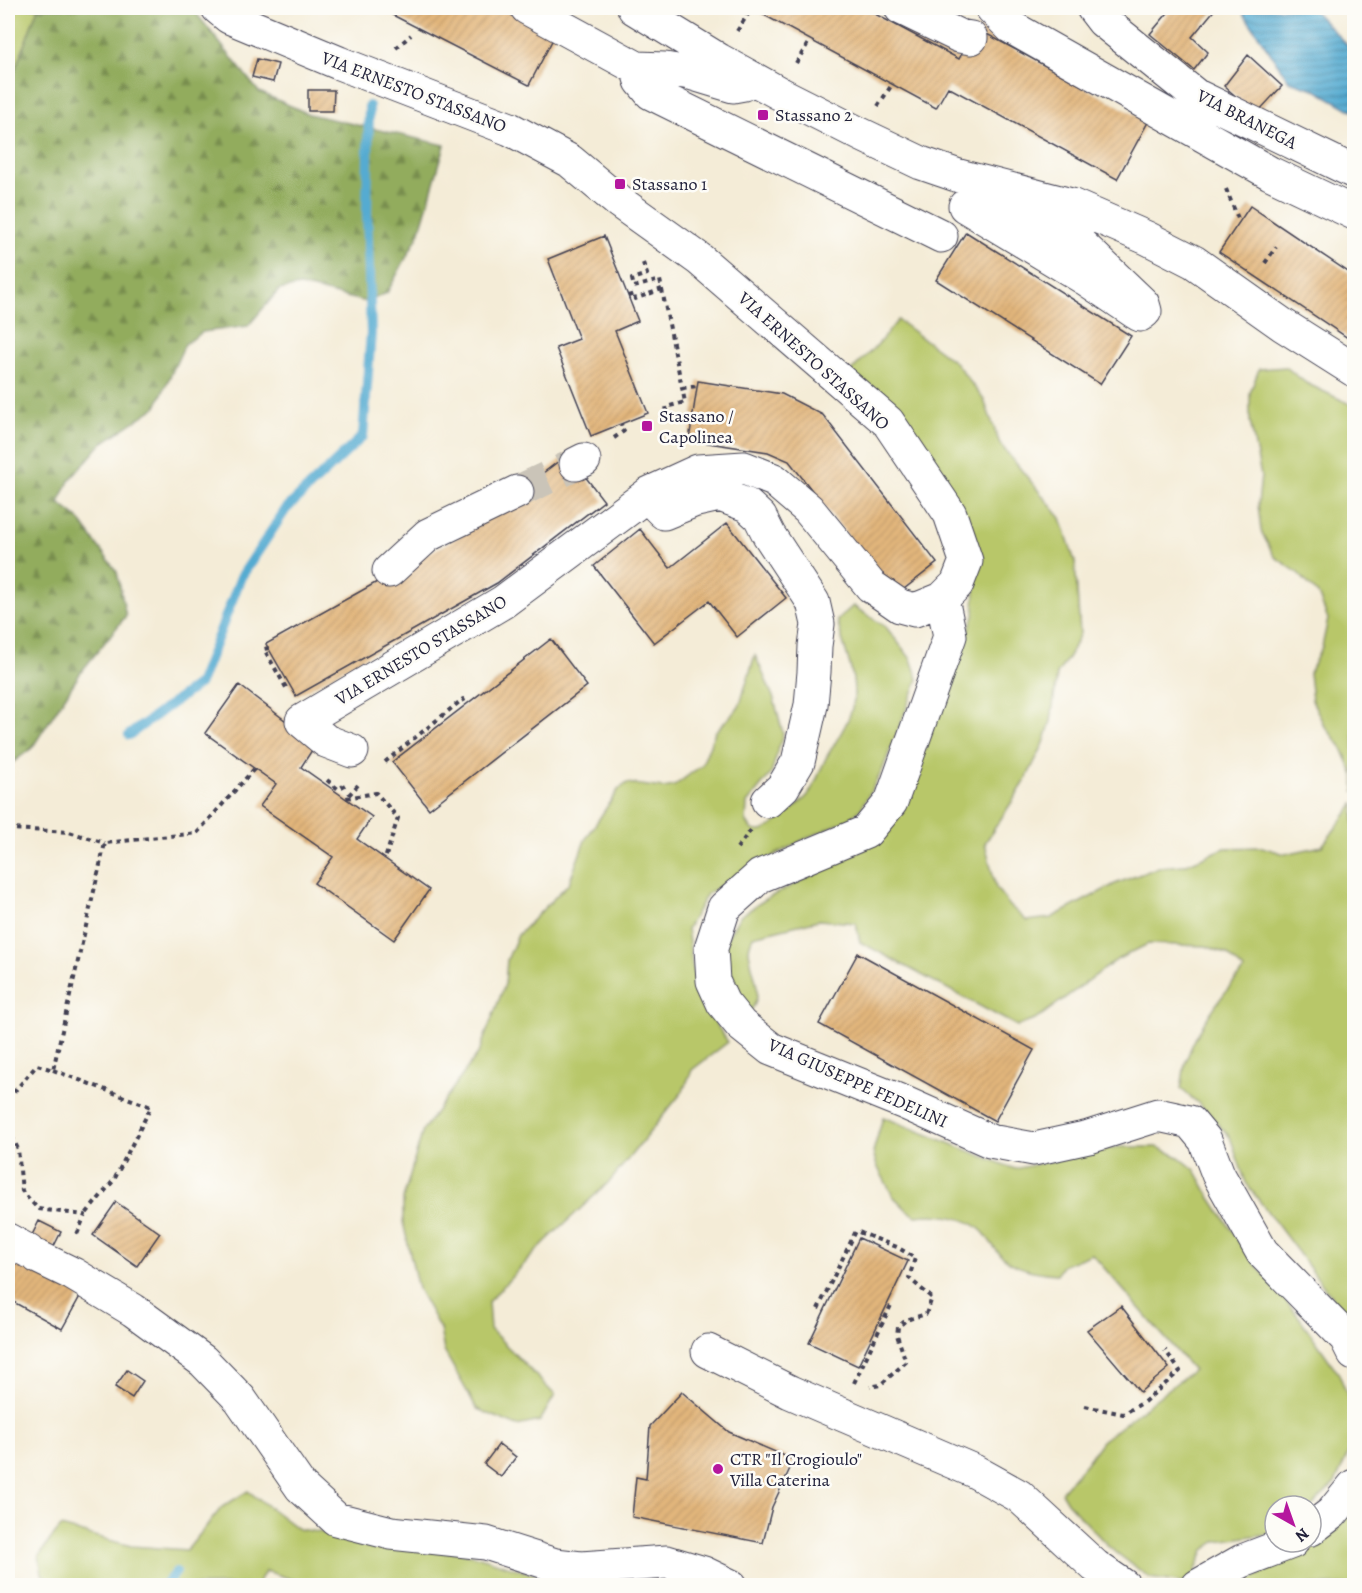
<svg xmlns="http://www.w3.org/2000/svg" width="1362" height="1593" font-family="Alegreya,serif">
<defs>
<pattern id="forest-firs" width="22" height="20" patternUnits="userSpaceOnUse" patternTransform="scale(1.5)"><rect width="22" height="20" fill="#92ac5d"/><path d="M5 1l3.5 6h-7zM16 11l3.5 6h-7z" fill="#778c4e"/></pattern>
<pattern id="water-rules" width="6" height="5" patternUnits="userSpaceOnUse" patternTransform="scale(1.5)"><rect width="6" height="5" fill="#54abd1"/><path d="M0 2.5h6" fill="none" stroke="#458bab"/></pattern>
<pattern id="building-hatch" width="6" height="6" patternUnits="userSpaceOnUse" patternTransform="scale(1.5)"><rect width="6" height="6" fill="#e2b67c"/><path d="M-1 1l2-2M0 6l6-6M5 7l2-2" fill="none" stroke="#c29c6c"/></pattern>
</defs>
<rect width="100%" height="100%" fill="#fdfcf7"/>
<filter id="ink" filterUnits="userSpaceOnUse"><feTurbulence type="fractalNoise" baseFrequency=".0167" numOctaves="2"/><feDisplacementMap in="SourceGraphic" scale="12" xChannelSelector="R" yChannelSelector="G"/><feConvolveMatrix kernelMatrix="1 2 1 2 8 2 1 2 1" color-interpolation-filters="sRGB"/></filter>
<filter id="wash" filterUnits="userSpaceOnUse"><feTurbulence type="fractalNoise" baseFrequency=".008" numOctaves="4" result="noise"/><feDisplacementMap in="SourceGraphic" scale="24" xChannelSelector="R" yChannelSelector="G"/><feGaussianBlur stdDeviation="1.35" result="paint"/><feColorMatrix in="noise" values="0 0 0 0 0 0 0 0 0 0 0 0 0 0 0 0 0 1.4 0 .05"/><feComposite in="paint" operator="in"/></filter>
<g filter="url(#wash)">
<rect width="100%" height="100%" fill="#f4ecd7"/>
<!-- grass -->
<path fill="#b8c769" stroke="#6d7452" stroke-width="1.5" d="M 8,8 L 38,8 L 8,89 Z
M 898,320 L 956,363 L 984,400 L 1000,444 L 1061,518 L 1075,562 L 1080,633 L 1070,655 L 1057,674 L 1051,721 L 1044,743 L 1023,785 L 985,843 L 996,888 L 1010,906 L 1027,921 L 1051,918 L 1115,884 L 1159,867 L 1184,865 L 1225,848 L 1262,847 L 1285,854 L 1322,846 L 1354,804 L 1354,1327 L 1246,1183 L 1230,1137 L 1198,1103 L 1181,1089 C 1183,1080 1183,1070 1186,1061 C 1195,1031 1223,993 1244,970 L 1227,954 L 1206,946 L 1148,944 L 1118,959 L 1035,1020 L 1017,1026 L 860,942 L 856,923 L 819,920 L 753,936 C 751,941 749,946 749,950 C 751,976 768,994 747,1015 L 728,990 L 725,941 L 740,916 L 766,899 L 869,846 L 901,810 L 974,616 L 976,543 L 851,371 L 879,343 Z
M 1286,367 L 1306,383 L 1354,406 L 1354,792 L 1354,776 L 1342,748 L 1324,725 L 1312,700 L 1309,673 L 1322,647 L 1328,619 L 1318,594 L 1298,573 L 1274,556 L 1261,531 L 1258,504 L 1261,476 L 1250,421 L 1250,393 L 1259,369 Z
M 853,606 L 886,627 L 911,659 L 918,679 L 882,771 L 860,810 L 849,819 L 801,841 L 743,872 L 707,894 L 687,929 L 694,977 L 710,1015 L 728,1042 L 692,1070 L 683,1091 L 611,1180 L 545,1242 L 488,1302 L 490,1329 L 555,1395 L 540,1421 L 517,1426 L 477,1409 L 444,1351 L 440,1329 L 418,1289 L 403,1222 L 403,1199 L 423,1130 L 479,1052 L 505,984 L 507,960 L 518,935 L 569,883 L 585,840 L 618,790 L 627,783 L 663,788 L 674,786 L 702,765 L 715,732 L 739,707 L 755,655 L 774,699 L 783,734 L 771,774 L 747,803 L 746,821 L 752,830 C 755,830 758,832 761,831 C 769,830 802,802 808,795 C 816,784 820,770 826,758 C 837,739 853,718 854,696 C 855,670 842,644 837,620 Z
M 883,1117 L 1015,1169 L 1117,1147 L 1157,1147 L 1179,1157 L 1195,1170 L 1209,1195 L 1248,1255 L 1299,1317 L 1339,1374 L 1354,1412 L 1351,1447 L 1335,1483 L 1311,1507 L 1275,1506 L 1275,1533 L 1217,1541 L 1204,1550 L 1193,1577 L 1182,1583 L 1150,1578 L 1109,1547 L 1067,1502 L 1061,1492 L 1086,1463 L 1102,1441 L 1193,1370 L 1092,1254 L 1062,1266 L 1057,1274 C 1040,1273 1018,1270 1004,1258 C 995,1251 990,1240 983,1232 C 969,1216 936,1213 916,1216 L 907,1210 L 893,1196 L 877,1166 L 873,1152 Z
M 248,1491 L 298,1529 L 474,1555 L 566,1585 L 310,1585 L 266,1571 L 256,1585 L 161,1586 L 158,1582 L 150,1586 L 54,1585 L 42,1574 L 39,1556 L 50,1540 L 61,1527 L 131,1546 L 187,1550 L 222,1507 Z
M 1354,1512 L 1354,1585 L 1239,1586 L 1314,1544 Z"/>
<!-- forest -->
<path fill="url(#forest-firs)" stroke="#5a674c" stroke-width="1.5" d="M 38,8 L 192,8 L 259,92 L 309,114 L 445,145 L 419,234 L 387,293 L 367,302 L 300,286 L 279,290 L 248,326 L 203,332 L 185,344 L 156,407 L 101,444 L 69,481 L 59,503 L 77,517 L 117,572 L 126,616 L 81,672 L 32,748 L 8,766 L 8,89 Z"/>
<!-- water -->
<path fill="url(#water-rules)" stroke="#3b6686" stroke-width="1.5" d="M 1240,8 L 1311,8 L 1354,52 L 1354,112 L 1314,89 L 1289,81 Z"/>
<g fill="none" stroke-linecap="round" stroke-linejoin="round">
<!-- stream -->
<path stroke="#54abd1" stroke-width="10" d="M 129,735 L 200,683 L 241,577 L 286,509 L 363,436 L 371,333 L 367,212 L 369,106
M 164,1586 L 176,1572"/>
</g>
<g id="blocks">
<!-- building -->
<path fill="url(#building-hatch)" d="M 379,8 L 507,8 L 556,33 L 529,85 Z
M 751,8 L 864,8 L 959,59 L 976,28 L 1148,122 L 1117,179 L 948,87 L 936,108 Z
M 1172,8 L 1216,8 L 1192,37 L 1208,52 L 1194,70 L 1150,34 Z
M 1248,55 L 1282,86 L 1256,114 L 1224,86 Z
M 257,59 L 278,64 L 273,82 L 252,77 Z
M 308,90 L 334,90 L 333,111 L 308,111 Z
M 1250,206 L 1354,276 L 1354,342 L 1219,252 Z
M 966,232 L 1131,336 L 1100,384 L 936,280 Z
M 604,236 L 638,321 L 615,331 L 648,413 L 591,436 L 556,348 L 579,339 L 548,259 Z
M 698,381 L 782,394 L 823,415 L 937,563 L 895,596 L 789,461 L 768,452 L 689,440 Z
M 568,454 L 604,501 L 497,583 L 296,696 L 266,644 L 463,534 Z
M 727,523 L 786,598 L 737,637 L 709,601 L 654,643 L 594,566 L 640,529 L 670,568 Z
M 551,639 L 587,686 L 429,809 L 392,762 Z
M 239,685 L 316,744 L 301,767 L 372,817 L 357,839 L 429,890 L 394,940 L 314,883 L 333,857 L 260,806 L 276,784 L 205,733 Z
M 858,953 L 1034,1050 L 995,1121 L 819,1024 Z
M 116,1202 L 160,1233 L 137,1266 L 93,1235 Z
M 39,1221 L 61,1232 L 50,1254 L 84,1289 L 62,1329 L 8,1299 L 8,1247 L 28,1243 Z
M 859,1238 L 908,1261 L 858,1366 L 809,1343 Z
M 1121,1306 L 1169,1368 L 1140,1392 L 1087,1330 Z
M 127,1370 L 143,1381 L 132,1398 L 115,1387 Z
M 682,1392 L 729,1432 L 794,1460 L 772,1507 L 763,1543 L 632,1517 L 636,1477 L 646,1479 L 650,1426 Z
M 499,1444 L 516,1457 L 501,1477 L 484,1464 Z"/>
</g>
</g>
<g filter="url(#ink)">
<use href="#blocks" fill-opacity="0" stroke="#424052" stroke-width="1.5"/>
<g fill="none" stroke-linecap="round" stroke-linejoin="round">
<!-- minor-tunnel -->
<path stroke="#cac4b8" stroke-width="33" stroke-dasharray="33 16" stroke-linecap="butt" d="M 517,492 L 576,464"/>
<!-- minor casing -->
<g stroke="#424052" stroke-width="35">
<path id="minor" d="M 218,8 L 229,17 L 339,63 L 510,129 L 570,161 L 618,201 L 699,259 L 888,422 L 950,514 L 966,561 L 957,584 L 942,599 L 915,610 L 900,606 L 871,586 L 808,509 L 774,480 L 744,468 L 698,471 L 650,493 L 503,602 L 302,721 L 326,741 L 352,751
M 527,8 L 637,68 L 665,69 L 690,73 L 733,86 L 744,84 L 746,82
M 634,8 L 719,60 L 779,93 L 860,134 L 921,163 L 959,176 L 1071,205 L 1147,238 L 1194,262 L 1283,325 L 1354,370
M 901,8 L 959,36 L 971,38
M 992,8 L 1011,27 L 1270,173 L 1354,213
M 1093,8 L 1103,21 L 1195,95 L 1354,172
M 637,68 L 641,81 L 651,93 L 941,236
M 965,206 L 1086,279 L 1135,312 L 1140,315 L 1145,311 L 1143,304 L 1075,239 L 1048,232 L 988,200 L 977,191
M 576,464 L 584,460
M 650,493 L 656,505 L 664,513 L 693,501 L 720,495 L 747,505 L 760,517 L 769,535 L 813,602 L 818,624 L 815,646 L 814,672 L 811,705 L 798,762 L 783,787 L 768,801
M 389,571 L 428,535 L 517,492
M 942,599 L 950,636 L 891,802 L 866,832 L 760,876 L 724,908 L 711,948 L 713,981 L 723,1003 L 741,1025 L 771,1049 L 905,1103 L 990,1141 L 1034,1149 L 1089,1137 L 1158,1115 L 1190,1122 L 1205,1140 L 1218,1174 L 1262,1252 L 1346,1338 L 1354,1354
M 8,1240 L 28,1251
M 38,1257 L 73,1274 L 133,1310 L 203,1361 L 240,1399 L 301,1487 L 336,1519 L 391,1533 L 486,1543 L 555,1565 L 581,1568 L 667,1562 L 704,1573 L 731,1586
M 708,1351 L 790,1392 L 974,1471 L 1019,1496 L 1095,1566 L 1124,1586
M 1311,1529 L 1332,1513 L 1354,1486
M 1198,1586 L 1242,1561 L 1292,1542"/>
</g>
<!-- path -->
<path stroke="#424052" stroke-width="4" stroke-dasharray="4.5 4.5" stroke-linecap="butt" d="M 737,31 L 752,8
M 396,48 L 411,35
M 796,63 L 810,40
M 878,106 L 893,83
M 1226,189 L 1239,221
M 643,263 L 647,274 L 632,279 L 634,287 L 660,280 L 685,402 L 666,407 L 668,415
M 1265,263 L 1276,247
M 628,296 L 634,294 L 635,299 L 662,289
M 682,388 L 697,386
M 614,438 L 624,431 L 621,424
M 269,648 L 264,649 L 288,691
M 385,762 L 463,699 L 466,705
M 327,780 L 338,789 L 345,785
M 358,785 L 346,798 L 376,793 L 398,818 L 385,859
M 8,826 L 12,829 L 69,832 L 105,843
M 737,848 L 751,830
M 53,1070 L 151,1107 L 114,1180 L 85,1215
M 8,1099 L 37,1065 L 53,1070 L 105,843 L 197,833 L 255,768
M 8,1128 L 18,1149 L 22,1191 L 38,1209 L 85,1215 L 76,1237
M 818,1309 L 856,1231 L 897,1247 L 915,1258 L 909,1278 L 932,1298 L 926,1314 L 906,1320 L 898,1327 L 897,1335 L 906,1362 L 880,1385 L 870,1387
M 854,1383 L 892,1303
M 1085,1406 L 1123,1414 L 1144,1402 L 1180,1371 L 1165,1350"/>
<!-- minor -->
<use href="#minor" stroke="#fff" stroke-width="33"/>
</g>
</g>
<!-- markers -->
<g fill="#b5179e" stroke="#fdfcf7" stroke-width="2">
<rect x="757" y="109" width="12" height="12" rx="3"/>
<rect x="614" y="178" width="12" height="12" rx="3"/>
<rect x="641" y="420" width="12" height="12" rx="3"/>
<circle cx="718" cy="1469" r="6"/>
</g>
<g text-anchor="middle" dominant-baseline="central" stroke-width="5" stroke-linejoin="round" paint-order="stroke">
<!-- street labels -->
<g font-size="18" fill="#22223b" stroke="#fdfcf7">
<text transform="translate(414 92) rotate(21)">VIA ERNESTO STASSANO</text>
<text transform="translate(1247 119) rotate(27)">VIA BRANEGA</text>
<text transform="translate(814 361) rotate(42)">VIA ERNESTO STASSANO</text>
<text transform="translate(421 650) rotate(-31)">VIA ERNESTO STASSANO</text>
<text transform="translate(858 1083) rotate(24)">VIA GIUSEPPE FEDELINI</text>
</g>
<!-- poi labels -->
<g font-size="18" fill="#22223b" stroke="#fdfcf7" text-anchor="start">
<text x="775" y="115">Stassano 2</text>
<text x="632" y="184">Stassano 1</text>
<text x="659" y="416">Stassano /<tspan x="659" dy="21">Capolinea</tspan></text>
<text x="730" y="1459">CTR "Il Crogioulo"<tspan x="730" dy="21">Villa Caterina</tspan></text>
</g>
</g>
<!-- margin -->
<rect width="1362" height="1593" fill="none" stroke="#fdfcf7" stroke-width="30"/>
<!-- north arrow -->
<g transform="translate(1293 1524) rotate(140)"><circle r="28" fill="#fdfcf7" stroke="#a5a5ac" stroke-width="1.5"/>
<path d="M0-4.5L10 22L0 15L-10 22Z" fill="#b5179e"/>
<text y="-9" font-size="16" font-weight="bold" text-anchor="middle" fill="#22223b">N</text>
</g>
</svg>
